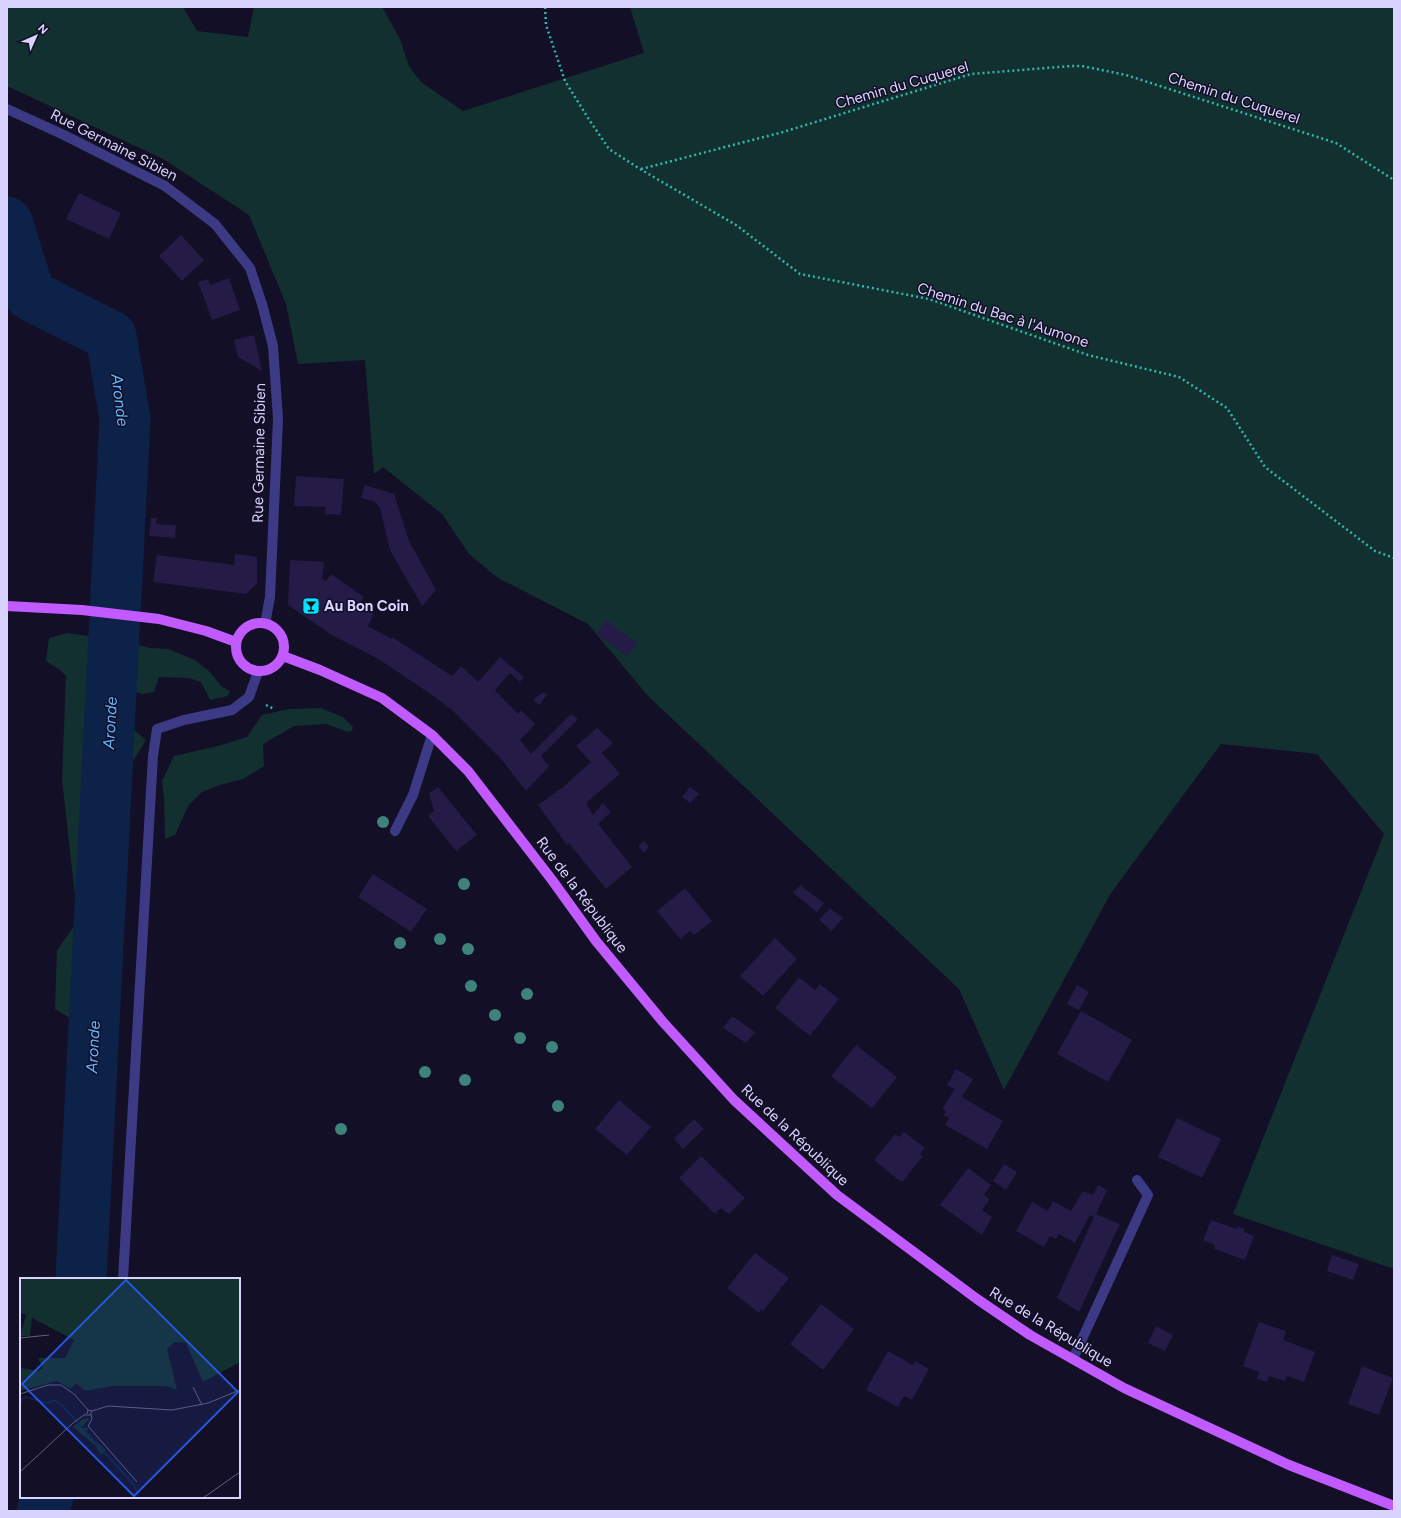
<svg xmlns="http://www.w3.org/2000/svg" width="1401" height="1518" font-family="Figtree,sans-serif">
<rect width="100%" height="100%" fill="#130f26"/>
<!-- green -->
<path fill="#12302f" d="M 7,7 L 183,7 L 197,31 L 248,37 L 254,7 L 382,7 L 400,39 L 409,66 L 421,82 L 463,111 L 644,53 L 630,7 L 1394,7 L 1394,1269 L 1233,1214 L 1384,834 L 1317,754 L 1221,744 L 1111,893 L 1004,1090 L 959,989 L 648,696 L 588,624 L 498,578 L 469,554 L 442,514 L 383,467 L 374,474 L 365,360 L 298,364 L 286,304 L 249,215 L 163,159 L 7,86 Z
M 68,633 L 129,642 L 149,648 L 168,649 L 195,660 L 210,672 L 222,687 L 230,691 L 228,696 L 210,700 L 201,682 L 189,678 L 159,677 L 154,692 L 142,694 L 129,689 L 99,684 C 88,705 96,711 109,727 L 134,730 L 146,740 L 130,766 L 122,770 L 92,766 L 90,811 L 120,916 L 120,966 L 115,1008 L 94,1027 L 78,1023 L 55,1009 L 57,950 L 75,925 L 77,914 L 62,779 L 66,676 L 60,670 L 46,661 L 49,638 Z
M 321,708 L 343,717 L 353,727 L 352,731 L 348,732 L 326,724 L 294,726 L 263,744 L 264,766 L 243,779 L 220,785 L 202,792 L 188,806 L 175,835 L 165,839 L 164,798 L 162,781 L 174,756 L 218,746 L 247,737 L 262,715 L 289,709 Z"/>
<g fill="none" stroke-linecap="round" stroke-linejoin="round">
<!-- river -->
<path stroke="#0c2248" stroke-width="51" d="M 7,222 L 30,295 L 111,336 L 125,419 L 81,1279
M 42,1511 L 48,1497"/>
</g>
<!-- building -->
<path fill="#241b47" d="M 79,193 L 121,213 L 109,239 L 66,219 Z
M 181,235 L 204,260 L 182,281 L 159,256 Z
M 229,278 L 240,310 L 212,320 L 198,282 L 208,279 L 210,285 Z
M 254,335 L 262,371 L 238,357 L 234,340 Z
M 296,476 L 344,479 L 341,515 L 325,514 L 326,507 L 294,506 Z
M 365,485 L 394,494 L 409,541 L 436,590 L 422,606 L 390,550 L 380,508 L 374,501 L 361,498 Z
M 151,518 L 157,518 L 156,524 L 176,525 L 175,538 L 149,536 Z
M 235,554 L 257,557 L 257,583 L 246,594 L 153,582 L 157,555 L 234,565 Z
M 290,560 L 324,562 L 322,578 L 326,581 L 331,574 L 364,597 L 359,604 L 374,614 L 368,626 L 392,639 L 392,637 L 452,676 L 461,666 L 478,682 L 500,657 L 524,677 L 520,682 L 510,673 L 495,690 L 518,714 L 521,710 L 535,724 L 520,740 L 531,754 L 571,714 L 578,719 L 541,756 L 549,766 L 526,791 L 501,759 L 452,710 L 432,695 L 380,660 L 330,634 L 288,605 Z
M 606,620 L 637,643 L 627,656 L 597,634 Z
M 543,692 L 547,695 L 539,705 L 533,700 Z
M 597,728 L 613,743 L 602,753 L 620,774 L 586,803 L 593,815 L 603,803 L 611,812 L 598,824 L 632,867 L 606,889 L 569,843 L 567,845 L 538,805 L 563,787 L 591,762 L 576,746 Z
M 438,787 L 477,835 L 456,851 L 428,816 L 434,811 L 429,793 Z
M 690,787 L 699,794 L 690,803 L 682,797 Z
M 644,841 L 649,847 L 644,853 L 638,846 Z
M 373,874 L 427,909 L 411,932 L 358,897 Z
M 800,885 L 824,903 L 817,912 L 793,893 Z
M 685,888 L 712,921 L 694,935 L 690,931 L 680,939 L 657,911 Z
M 830,908 L 843,918 L 832,931 L 819,920 Z
M 775,938 L 797,959 L 763,996 L 740,976 Z
M 799,977 L 815,990 L 820,984 L 839,999 L 810,1036 L 775,1008 Z
M 1077,985 L 1089,992 L 1079,1010 L 1067,1004 Z
M 1081,1011 L 1132,1040 L 1108,1082 L 1057,1054 Z
M 732,1016 L 755,1032 L 746,1043 L 723,1028 Z
M 856,1045 L 897,1077 L 872,1108 L 831,1076 Z
M 956,1069 L 973,1079 L 962,1097 L 1003,1121 L 987,1149 L 945,1125 L 949,1118 L 943,1115 L 946,1111 L 942,1109 L 955,1089 L 947,1085 Z
M 619,1100 L 651,1127 L 627,1155 L 595,1129 Z
M 1177,1118 L 1221,1139 L 1202,1178 L 1158,1157 Z
M 694,1119 L 704,1129 L 683,1149 L 674,1139 Z
M 904,1132 L 925,1148 L 920,1154 L 923,1156 L 903,1181 L 900,1181 L 875,1161 L 875,1159 L 895,1134 L 900,1137 Z
M 701,1156 L 745,1198 L 729,1214 L 721,1208 L 715,1214 L 679,1178 Z
M 1004,1164 L 1017,1172 L 1006,1190 L 993,1181 Z
M 968,1168 L 991,1185 L 984,1195 L 990,1199 L 982,1210 L 992,1217 L 982,1235 L 940,1205 Z
M 1098,1185 L 1107,1190 L 1096,1214 L 1120,1224 L 1079,1312 L 1057,1298 L 1094,1217 L 1090,1215 L 1075,1243 L 1059,1234 L 1056,1239 L 1050,1236 L 1044,1247 L 1016,1231 L 1032,1202 L 1048,1211 L 1053,1201 L 1071,1211 L 1083,1191 L 1093,1195 Z
M 1211,1220 L 1237,1229 L 1238,1226 L 1245,1229 L 1244,1232 L 1254,1236 L 1245,1260 L 1214,1249 L 1215,1245 L 1203,1240 Z
M 755,1253 L 789,1278 L 763,1311 L 761,1309 L 759,1313 L 727,1288 Z
M 1332,1255 L 1359,1264 L 1353,1280 L 1327,1271 Z
M 821,1304 L 854,1329 L 823,1370 L 790,1344 Z
M 1259,1322 L 1286,1331 L 1283,1340 L 1315,1352 L 1304,1382 L 1287,1376 L 1285,1381 L 1269,1376 L 1267,1382 L 1257,1379 L 1259,1372 L 1243,1366 Z
M 1156,1326 L 1173,1335 L 1165,1351 L 1148,1343 Z
M 888,1351 L 913,1365 L 915,1361 L 929,1369 L 912,1400 L 904,1396 L 898,1407 L 866,1390 Z
M 1362,1366 L 1393,1378 L 1379,1415 L 1348,1404 Z"/>
<g fill="none" stroke-linecap="round" stroke-linejoin="round">
<!-- path -->
<path stroke="#2fb8b0" stroke-width="2.5" stroke-dasharray="2 3" stroke-linecap="butt" d="M 545,7 L 546,25 L 565,81 L 590,121 L 609,149 L 640,169 L 736,225 L 800,274 L 929,299 L 1088,355 L 1179,377 L 1227,408 L 1265,467 L 1375,551 L 1394,558
M 641,169 L 783,132 L 971,74 L 1071,66 L 1082,66 L 1126,75 L 1336,143 L 1394,180
M 266,705 L 274,709"/>
<!-- minor -->
<path stroke="#3d3a85" stroke-width="10" d="M 7,109 L 64,135 L 165,186 L 215,224 L 250,268 L 262,304 L 273,346 L 278,419 L 270,597 L 265,624
M 395,831 L 413,795 L 432,735
M 123,1279 L 153,756 L 157,729 L 184,720 L 232,710 L 249,697 L 258,672
M 1073,1359 L 1148,1195 L 1137,1180"/>
<!-- major -->
<path stroke="#c25bff" stroke-width="10" d="M 7,606 L 82,610 L 159,619 L 206,631 L 236,642
M236 647a24 24 0 1 1 48 0a24 24 0 1 1-48 0Z
M 283,656 L 320,670 L 382,698 L 432,735 L 468,771 L 552,880 L 596,941 L 663,1022 L 734,1100 L 837,1195 L 977,1299 L 1030,1335 L 1124,1388 L 1289,1465 L 1394,1506"/>
</g>
<!-- trees -->
<g fill="#3d827b">
<circle cx="383" cy="822" r="6"/>
<circle cx="464" cy="884" r="6"/>
<circle cx="440" cy="939" r="6"/>
<circle cx="400" cy="943" r="6"/>
<circle cx="468" cy="949" r="6"/>
<circle cx="471" cy="986" r="6"/>
<circle cx="527" cy="994" r="6"/>
<circle cx="495" cy="1015" r="6"/>
<circle cx="520" cy="1038" r="6"/>
<circle cx="552" cy="1047" r="6"/>
<circle cx="425" cy="1072" r="6"/>
<circle cx="465" cy="1080" r="6"/>
<circle cx="558" cy="1106" r="6"/>
<circle cx="341" cy="1129" r="6"/>
</g>
<!-- icons -->
<defs>
<g id="bar-square" transform="scale(0.9)"><rect x="-9" y="-9" width="18" height="18" rx="4" fill="#00e5ff" stroke="#130f26"/><path d="M-6-5H6L.8 .8V4.5H3.5V6h-7V4.5H-.8V.8Z" fill="#111"/></g>
</defs>
<g fill-rule="evenodd">
<use href="#bar-square" x="311" y="606"/>
</g>
<g text-anchor="middle" dominant-baseline="central" stroke-width="3" stroke-linejoin="round" paint-order="stroke">
<!-- street labels -->
<g font-size="15" fill="#d9d4ff" stroke="#130f26">
<text transform="translate(902 85) rotate(-16)">Chemin du Cuquerel</text>
<text transform="translate(1234 98) rotate(18)">Chemin du Cuquerel</text>
<text transform="translate(114 145) rotate(27)">Rue Germaine Sibien</text>
<text transform="translate(1003 315) rotate(18)">Chemin du Bac à l'Aumone</text>
<text transform="translate(259 453) rotate(-89)">Rue Germaine Sibien</text>
<text transform="translate(582 895) rotate(53)">Rue de la République</text>
<text transform="translate(795 1135) rotate(43)">Rue de la République</text>
<text transform="translate(1051 1327) rotate(31)">Rue de la République</text>
</g>
<!-- poi labels -->
<g font-size="15" font-weight="bold" fill="#d9d4ff" stroke="#130f26" text-anchor="start">
<text x="324" y="606">Au Bon Coin</text>
</g>
<!-- water labels -->
<g font-size="16" font-style="italic" fill="#62b6ff" stroke="#130f26">
<text transform="translate(120 400) rotate(83)">Aronde</text>
<text transform="translate(110 723) rotate(-87)">Aronde</text>
<text transform="translate(93 1047) rotate(-87)">Aronde</text>
</g>
</g>
<!-- overview -->
<g transform="translate(20 1278)">
<rect width="220" height="220" fill="#130f26"/>
<path d="M 0,0 L 220,0 L 220,84 L 183,104 L 166,65 L 155,64 L 147,71 L 157,112 L 146,108 L 92,108 L 65,113 L 56,105 L 51,111 L 37,103 L 0,113 L 0,90 L 19,93 L 23,90 L 18,80 L 45,80 L 54,62 L 12,40 L 10,58 L 0,58 L 6,37 L 0,34 ZM 70,140 L 61,150 L 68,150 L 66,156 L 82,168 L 85,172 L 84,175 L 81,176 L 75,167 L 53,149 L 63,141 Z" fill="#12302f"/>
<path fill="none" stroke="#0c2248" stroke-width="2" d="M 0,128 L 2,121 L 6,119 L 26,125 L 35,122 L 42,127 L 114,207 L 119,220"/>
<path fill="none" stroke="#625e7d" stroke-width="1" d="M 0,60 L 29,57M 173,109 L 182,127M 0,116 L 28,107 L 41,107 L 54,116 L 68,132M 72,133 L 88,128 L 152,132 L 188,125 L 220,112M 71,136 L 72,141 L 68,148 L 117,204M 0,194 L 53,145 L 64,137 L 70,137 L 72,133 L 68,132 L 67,136M 183,220 L 220,194"/>
<path fill="#2655da" fill-opacity="0.15" stroke="#2655da" stroke-width="2" d="M 106,2 L 218,114 L 114,218 L 2,106 Z"/>
<rect width="220" height="220" fill="none" stroke="#d9d4ff" stroke-width="2"/>
</g>
<!-- border -->
<rect width="1401" height="1518" fill="none" stroke="#d9d4ff" stroke-width="16"/>
<!-- north arrow -->
<g transform="translate(36 36) rotate(45)" stroke="#130f26" stroke-width="3" paint-order="stroke">
<path d="M0-3L7 15L0 10L-7 15Z" fill="#d9d4ff"/>
<text y="-6" font-size="11" font-weight="bold" text-anchor="middle" fill="#d9d4ff">N</text>
</g>
</svg>
